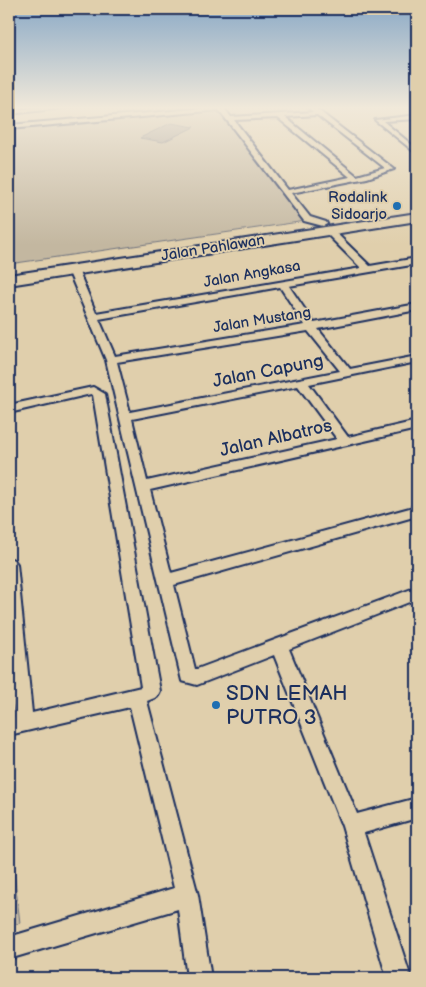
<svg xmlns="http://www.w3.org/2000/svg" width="426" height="987" font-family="'Balsamiq Sans',sans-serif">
<rect width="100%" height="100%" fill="#e0cfac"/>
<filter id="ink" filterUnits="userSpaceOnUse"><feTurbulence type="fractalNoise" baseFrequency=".02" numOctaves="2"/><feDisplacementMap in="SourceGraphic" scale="10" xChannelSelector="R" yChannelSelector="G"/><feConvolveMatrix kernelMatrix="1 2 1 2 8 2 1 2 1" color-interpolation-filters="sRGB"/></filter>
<g filter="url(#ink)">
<!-- green -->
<path fill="#c3b7a0" stroke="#6f737f" d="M 215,109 L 284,192 L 289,202 L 306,221 L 9,264 L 9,127 Z
M 12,854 L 20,923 L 9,926 L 9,855 Z"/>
<!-- water -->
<path fill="#9d9892" stroke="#696e7d" d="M 171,123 L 194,127 L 163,142 L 140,138 Z"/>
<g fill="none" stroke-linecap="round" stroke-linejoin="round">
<!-- minor casing -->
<g stroke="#1b2f5e" stroke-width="4">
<path id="minor" d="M 52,107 L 71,107 L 9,114 L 9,110 Z
M 217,107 L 223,107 L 231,117 L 313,112 L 308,107 L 314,107 L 394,169 L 367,178 L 291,193 L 310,217 L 326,222 L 327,224 L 323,226 L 304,221 L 219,110 L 9,129 L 9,125 ZM 317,115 L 385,168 L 357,176 L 285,117 ZM 278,118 L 350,177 L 288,190 L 234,120 Z
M 417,115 L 417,119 L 383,121 L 417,149 L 417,154 L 375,120 Z
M 325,228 L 331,228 L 370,266 L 417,258 L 417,264 L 289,286 L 314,323 L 417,304 L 417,310 L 318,329 L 350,369 L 417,356 L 417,362 L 309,384 L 348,437 L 417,421 L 417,429 L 150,490 L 171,573 L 417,506 L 417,516 L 174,585 L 195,669 L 197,669 L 417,587 L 417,599 L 289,649 L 357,814 L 417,798 L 417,818 L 364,833 L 411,978 L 387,978 L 342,826 L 274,655 L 197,685 L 182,681 L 106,360 L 68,270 L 73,267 L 78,270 L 96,313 L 361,268 L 325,232 ZM 280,287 L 305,325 L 115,356 L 99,319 ZM 308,331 L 340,371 L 130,412 L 117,362 ZM 298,386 L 337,439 L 147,481 L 132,419 Z
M 93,387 L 105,394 L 160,691 L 157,697 L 147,701 L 198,895 L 211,978 L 187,978 L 178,909 L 9,959 L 9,937 L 174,888 L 130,707 L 9,735 L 9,719 L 14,717 L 9,652 L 9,558 L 14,560 L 17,564 L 32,713 L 141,687 L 93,395 L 91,394 L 9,413 L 9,405 Z"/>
</g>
<!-- primary casing -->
<g stroke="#1b2f5e" stroke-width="4">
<path id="primary" d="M 417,213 L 417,221 L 9,285 L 9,275 Z"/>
</g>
<!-- minor -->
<use href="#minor" fill="#e0cfac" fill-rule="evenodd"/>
<!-- primary -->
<use href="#primary" fill="#e0cfac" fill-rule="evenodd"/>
</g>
</g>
<!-- sky -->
<linearGradient id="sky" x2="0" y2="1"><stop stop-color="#8aa9c6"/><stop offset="0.44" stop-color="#f1e9da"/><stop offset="1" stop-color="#f1e9da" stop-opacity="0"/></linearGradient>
<rect width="426" height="245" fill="url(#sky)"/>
<!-- markers -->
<g fill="#1f6fb2" stroke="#e0cfac" stroke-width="2">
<circle cx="397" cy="206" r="5"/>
<circle cx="216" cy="705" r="5"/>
</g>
<g text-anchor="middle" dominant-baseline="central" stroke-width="4" stroke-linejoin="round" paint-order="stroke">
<!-- far-poi labels -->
<g font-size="15" fill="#1b2f5e" stroke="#e0cfac" text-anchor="end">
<text x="387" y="197">Rodalink<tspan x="387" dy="17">Sidoarjo</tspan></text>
</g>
<!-- far-street labels -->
<g font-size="15" fill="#1b2f5e" stroke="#e0cfac">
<text transform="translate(213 248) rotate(-9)">Jalan Pahlawan</text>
<text transform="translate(252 274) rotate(-10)">Jalan Angkasa</text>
<text transform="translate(262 320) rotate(-9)">Jalan Mustang</text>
</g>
<!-- street labels -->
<g font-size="18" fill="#1b2f5e" stroke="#e0cfac">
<text transform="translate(268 371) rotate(-11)">Jalan Capung</text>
<text transform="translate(276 438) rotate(-13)">Jalan Albatros</text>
</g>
<!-- near-poi labels -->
<g font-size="21" fill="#1b2f5e" stroke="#e0cfac" text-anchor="start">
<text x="226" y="693">SDN LEMAH<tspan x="226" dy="24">PUTRO 3</tspan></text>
</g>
</g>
<!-- margin -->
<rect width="426" height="987" fill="none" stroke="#e0cfac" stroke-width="30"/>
<rect x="15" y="15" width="396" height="957" fill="none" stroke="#1b2f5e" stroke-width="2" filter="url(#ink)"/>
</svg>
